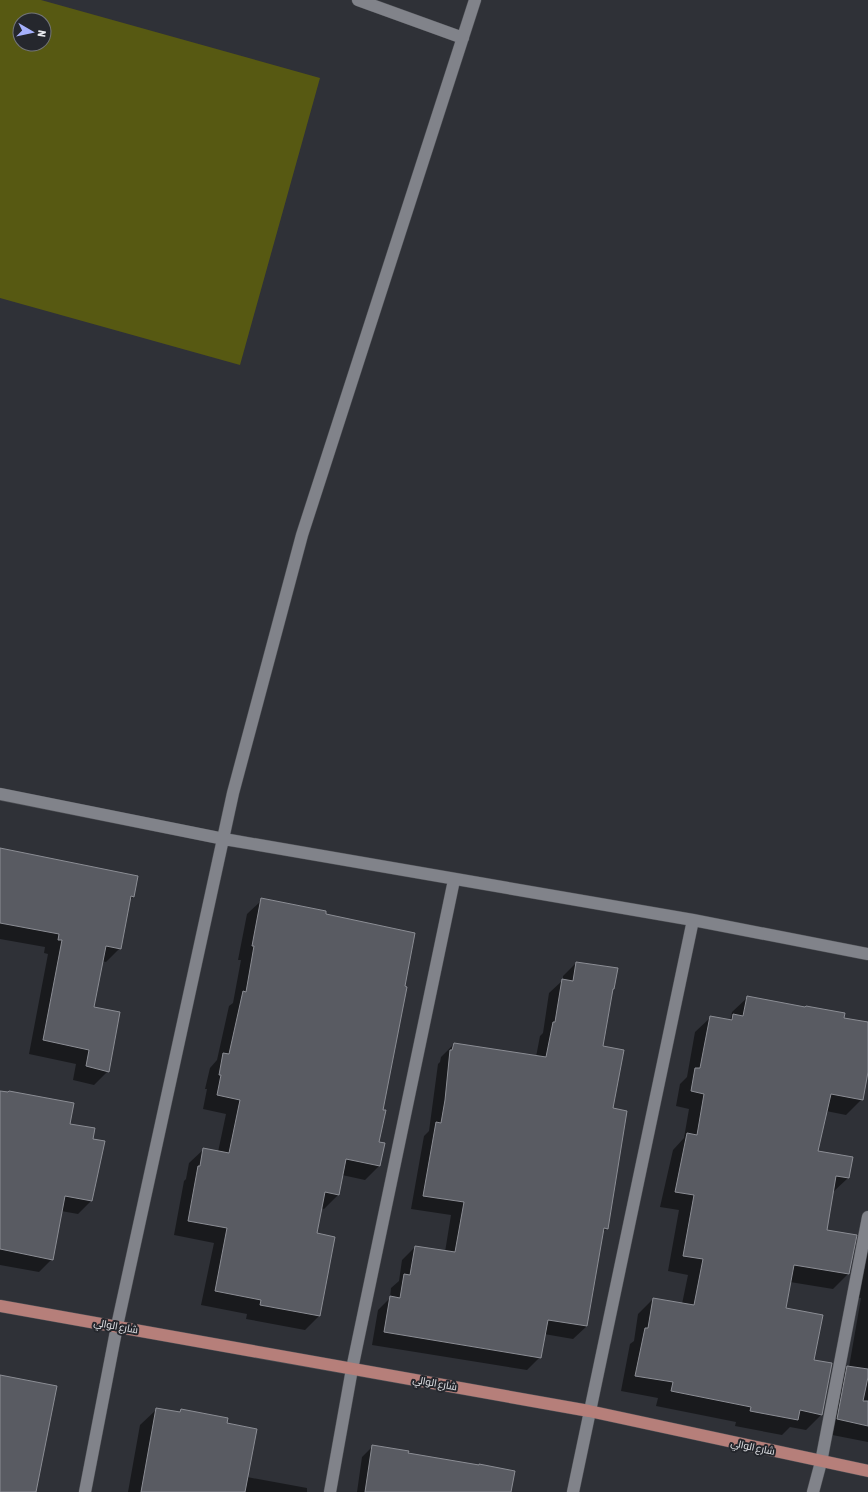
<svg xmlns="http://www.w3.org/2000/svg" width="868" height="1492" font-family="'Asap Condensed',Cairo,sans-serif">
<rect width="100%" height="100%" fill="#2f3137"/>
<!-- green -->
<path fill="#575912" fill-rule="evenodd" d="M 0,0 L 41,0 L 320,78 L 240,365 L 0,298 ZM 20,20 L 44,20 L 44,44 L 20,44 Z"/>
<!-- shadow -->
<path fill="#0007" d="M 0,849 L 134,896 L 129,901 L 120,948 L 106,962 L 102,961 L 93,1008 L 108,1071 L 94,1085 L 73,1080 L 76,1064 L 29,1054 L 48,954 L 44,953 L 45,947 L 0,939 Z
M 262,900 L 381,1110 L 378,1143 L 379,1166 L 365,1180 L 342,1175 L 338,1195 L 324,1209 L 321,1208 L 316,1234 L 320,1315 L 305,1330 L 246,1319 L 247,1314 L 201,1305 L 214,1243 L 174,1235 L 184,1181 L 186,1179 L 189,1163 L 204,1149 L 218,1152 L 226,1114 L 203,1109 L 207,1089 L 205,1089 L 210,1068 L 217,1060 L 229,1006 L 233,1003 L 241,960 L 238,960 L 247,914 Z
M 576,963 L 602,1047 L 612,1109 L 607,1228 L 602,1233 L 587,1326 L 573,1339 L 544,1334 L 540,1357 L 527,1370 L 372,1345 L 378,1310 L 390,1298 L 391,1288 L 399,1281 L 402,1260 L 415,1247 L 445,1252 L 451,1215 L 411,1209 L 424,1136 L 429,1131 L 438,1064 L 440,1062 L 441,1057 L 454,1044 L 536,1057 L 540,1036 L 543,1033 L 549,993 L 563,980 L 563,976 Z
M 748,997 L 843,1019 L 868,1023 L 868,1066 L 862,1099 L 846,1115 L 826,1111 L 817,1152 L 848,1178 L 832,1193 L 826,1231 L 849,1273 L 833,1289 L 790,1282 L 785,1309 L 813,1361 L 821,1415 L 806,1430 L 790,1427 L 782,1435 L 735,1426 L 736,1422 L 656,1406 L 658,1398 L 621,1391 L 630,1344 L 634,1341 L 638,1314 L 653,1299 L 682,1304 L 688,1275 L 668,1271 L 679,1210 L 660,1207 L 673,1150 L 684,1138 L 689,1109 L 676,1106 L 680,1084 L 687,1077 L 695,1032 L 711,1017 L 729,1020 L 731,1018 L 732,1012 Z
M 0,1091 L 69,1124 L 92,1140 L 91,1201 L 78,1214 L 61,1211 L 52,1259 L 39,1272 L 0,1265 Z
M 868,1242 L 868,1442 L 822,1433 L 832,1382 L 847,1367 L 849,1367 L 861,1298 L 851,1297 Z
M 157,1409 L 179,1413 L 181,1411 L 226,1424 L 247,1477 L 307,1488 L 307,1492 L 128,1492 L 140,1425 Z
M 373,1446 L 407,1454 L 510,1492 L 357,1492 L 362,1457 Z"/>
<!-- building -->
<path fill="#595b62" stroke="#8b8d94" d="M 0,848 L 138,876 L 134,897 L 131,896 L 121,949 L 106,946 L 94,1007 L 120,1012 L 109,1072 L 86,1066 L 89,1050 L 43,1040 L 62,940 L 58,940 L 59,934 L 0,923 Z
M 261,898 L 326,911 L 326,914 L 415,933 L 405,986 L 407,987 L 383,1110 L 386,1110 L 379,1142 L 385,1143 L 380,1166 L 346,1159 L 339,1195 L 325,1192 L 317,1233 L 335,1237 L 320,1316 L 260,1305 L 261,1300 L 215,1291 L 227,1228 L 188,1221 L 198,1166 L 200,1166 L 203,1148 L 229,1153 L 240,1100 L 217,1095 L 221,1075 L 219,1075 L 223,1053 L 229,1054 L 243,991 L 246,992 L 254,946 L 252,946 Z
M 576,962 L 618,968 L 614,989 L 613,989 L 603,1046 L 624,1050 L 613,1108 L 627,1111 L 608,1229 L 604,1228 L 587,1326 L 548,1320 L 541,1358 L 384,1332 L 390,1296 L 400,1298 L 404,1274 L 410,1275 L 415,1246 L 455,1252 L 464,1202 L 423,1196 L 436,1122 L 441,1123 L 445,1100 L 450,1050 L 452,1050 L 454,1043 L 546,1057 L 553,1022 L 555,1022 L 562,979 L 573,981 Z
M 747,996 L 805,1007 L 806,1006 L 845,1013 L 844,1018 L 868,1022 L 868,1072 L 863,1100 L 831,1094 L 818,1151 L 853,1157 L 849,1178 L 836,1176 L 827,1230 L 857,1235 L 849,1274 L 794,1265 L 786,1308 L 823,1315 L 814,1360 L 832,1363 L 822,1415 L 800,1410 L 798,1420 L 750,1411 L 751,1407 L 671,1391 L 673,1382 L 635,1376 L 645,1328 L 648,1328 L 653,1298 L 694,1305 L 703,1259 L 683,1256 L 694,1195 L 675,1192 L 687,1133 L 697,1135 L 704,1094 L 691,1091 L 695,1068 L 700,1068 L 710,1016 L 732,1020 L 733,1014 L 743,1016 Z
M 0,1091 L 8,1092 L 9,1091 L 74,1103 L 70,1124 L 95,1128 L 93,1139 L 105,1141 L 92,1201 L 65,1196 L 53,1260 L 0,1249 Z
M 847,1366 L 868,1369 L 868,1377 L 863,1401 L 868,1401 L 868,1426 L 837,1419 Z
M 0,1375 L 57,1386 L 36,1492 L 0,1492 Z
M 156,1408 L 180,1412 L 181,1409 L 228,1418 L 227,1423 L 257,1429 L 245,1492 L 141,1492 Z
M 372,1445 L 409,1451 L 408,1453 L 479,1465 L 479,1464 L 515,1471 L 511,1492 L 365,1492 Z"/>
<g fill="none" stroke-linecap="round" stroke-linejoin="round">
<!-- minor casing -->
<g stroke="#4d4f54" stroke-width="13">
<path id="minor" d="M 358,0 L 463,38
M 0,794 L 224,839 L 693,920 L 868,954
M 85,1492 L 117,1326 L 233,793 L 302,535 L 475,0
M 330,1492 L 352,1369 L 454,880
M 573,1492 L 693,920
M 813,1492 L 821,1462 L 868,1217"/>
</g>
<!-- major casing -->
<g stroke="#4d4f54" stroke-width="13">
<path id="major" d="M 0,1306 L 589,1411 L 868,1471"/>
</g>
<!-- minor -->
<use href="#minor" stroke="#81838a" stroke-width="12"/>
<!-- major -->
<use href="#major" stroke="#b67f7a" stroke-width="12"/>
</g>
<g text-anchor="middle" dominant-baseline="central" stroke-width="4" stroke-linejoin="round" paint-order="stroke">
<!-- street labels -->
<g font-size="10" fill="#e8e9ed" stroke="#25272d">
<text transform="translate(116 1326) rotate(10)">شارع الوالي</text>
<text transform="translate(435 1383) rotate(10)">شارع الوالي</text>
<text transform="translate(753 1447) rotate(12)">شارع الوالي</text>
</g>
</g>
<!-- north arrow -->
<g transform="translate(32 32) rotate(99)"><circle r="19" fill="#25272d" stroke="#73757a"/>
<path d="M0-3L7 15L0 10L-7 15Z" fill="#a6b1fc"/>
<text y="-6" font-size="11" font-weight="bold" text-anchor="middle" fill="#e8e9ed">N</text>
</g>
</svg>
